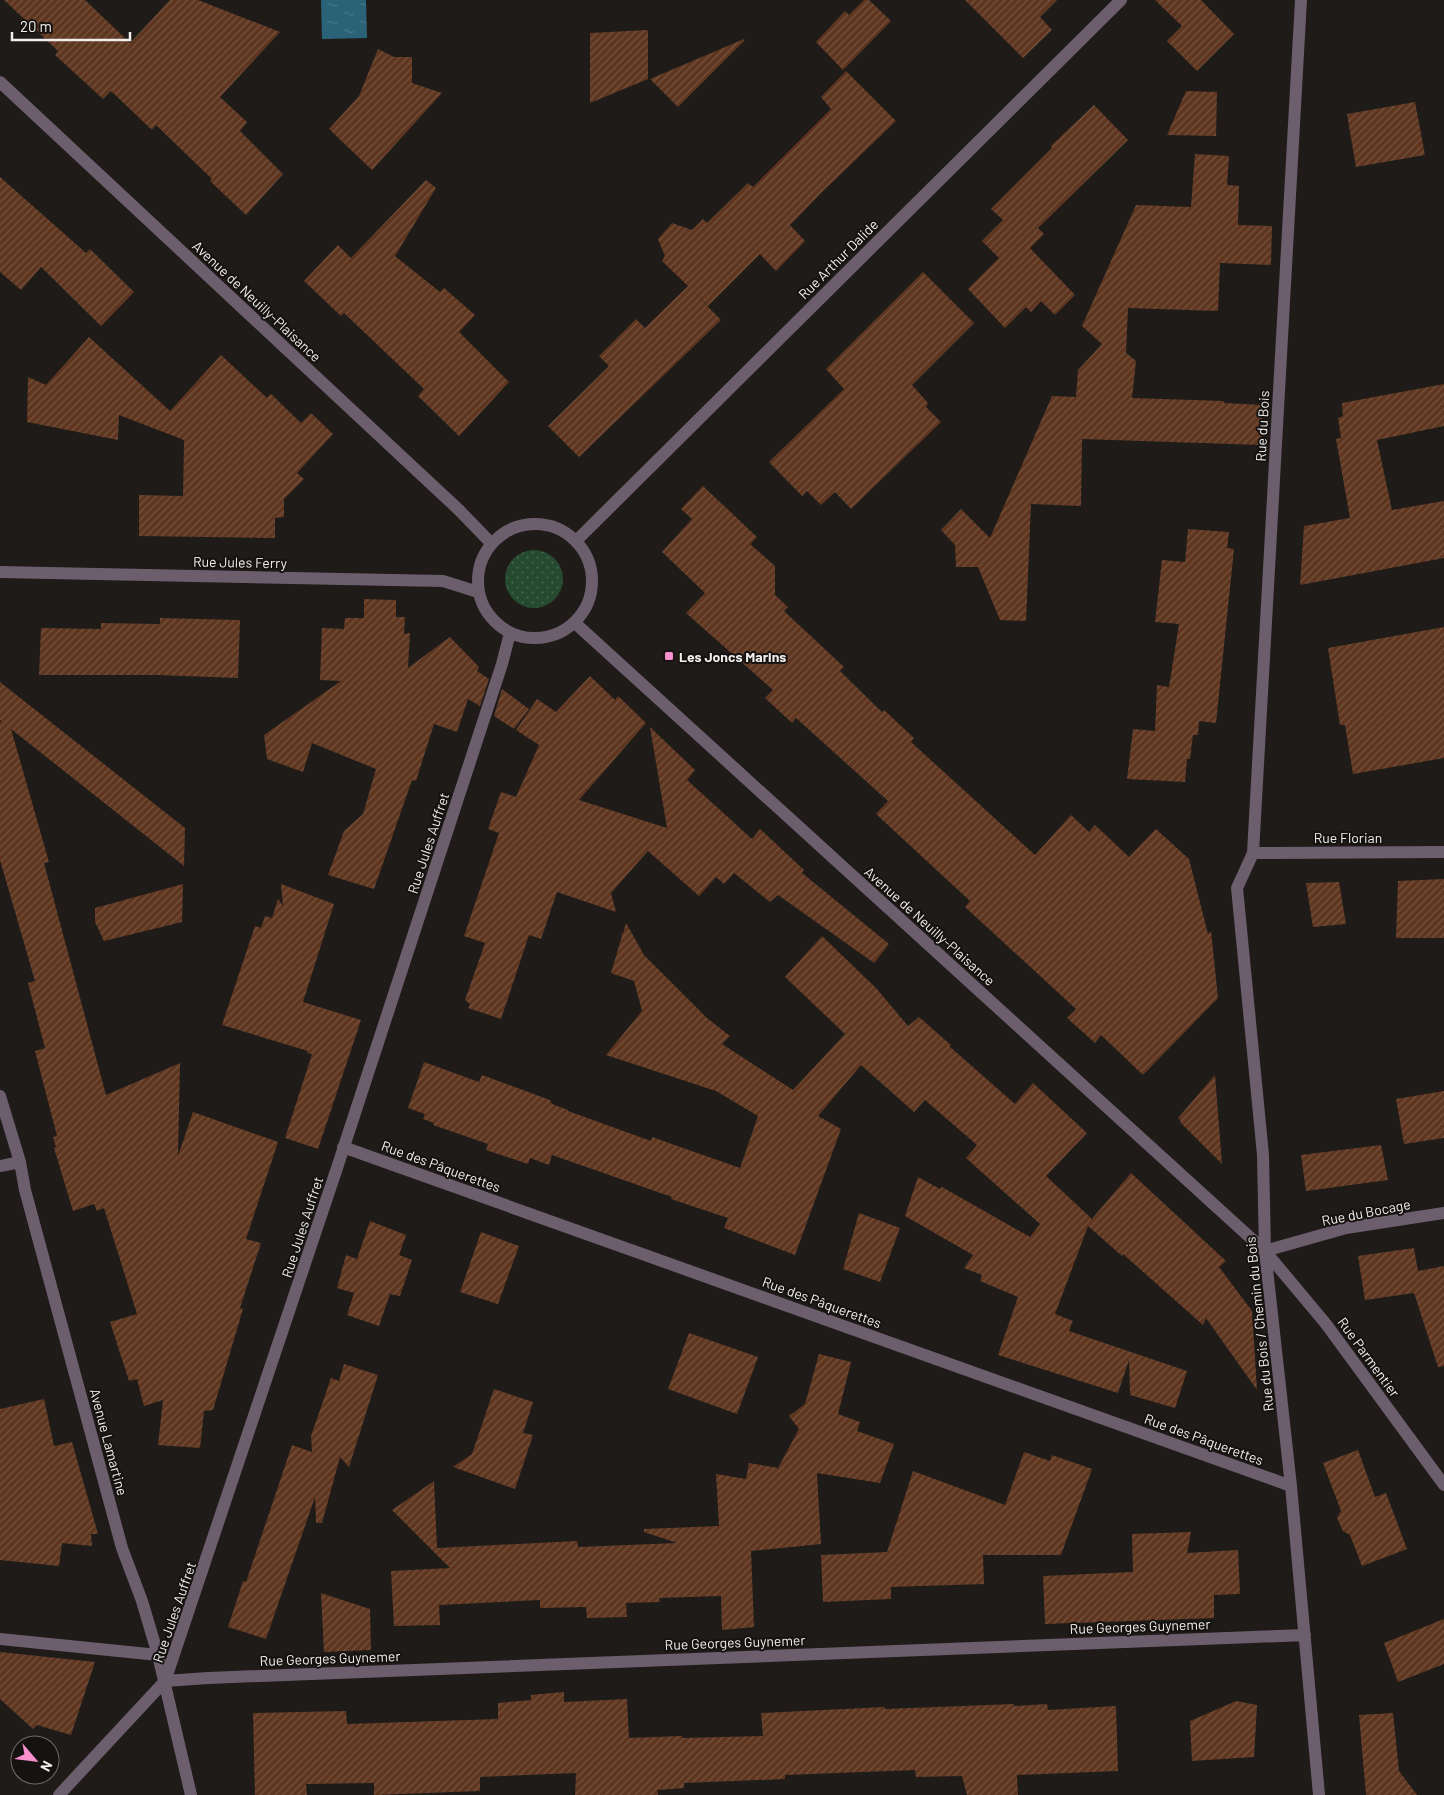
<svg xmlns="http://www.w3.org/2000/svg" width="1444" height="1795" font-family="Barlow,sans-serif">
<defs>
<pattern id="grass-dots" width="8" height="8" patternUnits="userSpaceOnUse" patternTransform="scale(1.25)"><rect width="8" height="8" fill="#254a2f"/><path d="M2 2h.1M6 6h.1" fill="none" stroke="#45644d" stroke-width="1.8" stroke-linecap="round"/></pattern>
<pattern id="water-ripples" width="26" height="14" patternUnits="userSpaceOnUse" patternTransform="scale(1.25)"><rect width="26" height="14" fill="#2a6277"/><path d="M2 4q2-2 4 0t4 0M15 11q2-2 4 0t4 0" fill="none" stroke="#49798b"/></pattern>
<pattern id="building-hatch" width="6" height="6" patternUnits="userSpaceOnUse" patternTransform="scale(1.25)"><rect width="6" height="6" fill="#5e361f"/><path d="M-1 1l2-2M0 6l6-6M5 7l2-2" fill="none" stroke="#765340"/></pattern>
</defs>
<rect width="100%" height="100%" fill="#1e1b19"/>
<!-- grass -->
<path fill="url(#grass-dots)" d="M505 579a29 29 0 1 1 58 0a29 29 0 1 1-58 0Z"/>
<!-- water -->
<path fill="url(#water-ripples)" d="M 321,0 L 366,0 L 367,38 L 322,39 Z"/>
<!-- building -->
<path fill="url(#building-hatch)" d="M 4,0 L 85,0 L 130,43 L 170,0 L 198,0 L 280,32 L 220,97 L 247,122 L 240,131 L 283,174 L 246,215 L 210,181 L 212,179 L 156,125 L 152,130 L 111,91 L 103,99 L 55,55 L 58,51 Z
M 864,0 L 869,0 L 891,21 L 843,70 L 816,42 L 845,11 L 849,15 Z
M 965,0 L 1057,0 L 1040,17 L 1052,30 L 1023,58 Z
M 1155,0 L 1201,0 L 1234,34 L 1197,71 L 1167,41 L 1182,26 Z
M 648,30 L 648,79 L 590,103 L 590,33 Z
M 744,39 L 745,40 L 678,107 L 650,79 Z
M 378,49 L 394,57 L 412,57 L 412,83 L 442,93 L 372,170 L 329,129 L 359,96 Z
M 846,71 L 896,121 L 821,193 L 790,225 L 805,241 L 776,271 L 760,254 L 708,306 L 691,289 L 721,320 L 579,457 L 548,426 L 609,366 L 599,356 L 636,319 L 645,328 L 688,286 L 662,261 L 665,256 L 658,239 L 672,223 L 692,230 L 703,219 L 707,223 L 748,183 L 753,187 L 831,109 L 821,97 Z
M 1186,91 L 1217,92 L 1216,136 L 1167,135 Z
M 1415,102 L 1425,155 L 1356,167 L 1347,114 Z
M 1094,105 L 1128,140 L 1038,228 L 1044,234 L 1030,248 L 1075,295 L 1055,315 L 1041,301 L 1031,312 L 1026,307 L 1005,328 L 968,289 L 999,258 L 982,241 L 1003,220 L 991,209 L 1052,148 L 1051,146 Z
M 1195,154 L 1229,156 L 1227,185 L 1239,186 L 1238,225 L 1272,226 L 1271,265 L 1220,263 L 1218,311 L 1128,308 L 1126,353 L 1136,361 L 1132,398 L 1224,401 L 1224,403 L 1262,405 L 1261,445 L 1082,439 L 1081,506 L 1031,504 L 1026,621 L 1000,620 L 978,567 L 956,567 L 955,545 L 941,530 L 961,509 L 990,538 L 1052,396 L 1076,397 L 1078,370 L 1102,344 L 1082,326 L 1136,205 L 1191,207 Z
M 0,177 L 86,253 L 90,249 L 134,292 L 101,326 L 41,267 L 21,290 L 0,272 Z
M 426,180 L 436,188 L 395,256 L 440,292 L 444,288 L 475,315 L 459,332 L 509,382 L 459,436 L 418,396 L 424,389 L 344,313 L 341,316 L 304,281 L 338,245 L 351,258 Z
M 923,272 L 974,323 L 912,385 L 928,403 L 926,407 L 941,422 L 851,509 L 835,492 L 821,505 L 807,491 L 802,496 L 769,462 L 844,389 L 826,369 Z
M 89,337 L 170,411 L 221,355 L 267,398 L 271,394 L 301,423 L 311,413 L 333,434 L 297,473 L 304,479 L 284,499 L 284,517 L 275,518 L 275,538 L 139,536 L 139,495 L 183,496 L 184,440 L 119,415 L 118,440 L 27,422 L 28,377 L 46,385 Z
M 1444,384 L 1444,426 L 1377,440 L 1392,510 L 1444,501 L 1444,558 L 1300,585 L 1304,526 L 1350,518 L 1336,439 L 1341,438 L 1338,418 L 1343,416 L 1342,403 Z
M 703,486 L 757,537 L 750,544 L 775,566 L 775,595 L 788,607 L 784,611 L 844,667 L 840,671 L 882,712 L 884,710 L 914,738 L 911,742 L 1035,855 L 1071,815 L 1089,832 L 1095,825 L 1129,857 L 1156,829 L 1189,859 L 1208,934 L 1211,931 L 1218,998 L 1143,1075 L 1101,1035 L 1095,1043 L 1067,1018 L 1076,1009 L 965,907 L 970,901 L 876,814 L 888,801 L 796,718 L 792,723 L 765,698 L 773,690 L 686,613 L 705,593 L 662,552 L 692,519 L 681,509 Z
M 1188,529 L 1229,532 L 1227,548 L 1234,549 L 1216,723 L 1199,721 L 1198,735 L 1193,735 L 1190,759 L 1187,759 L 1185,782 L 1127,779 L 1133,729 L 1155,731 L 1157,685 L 1169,687 L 1179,624 L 1155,622 L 1162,560 L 1185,562 Z
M 364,599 L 396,600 L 396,617 L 405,617 L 404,634 L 410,633 L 408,668 L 450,637 L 479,667 L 477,671 L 489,679 L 480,706 L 468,699 L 457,732 L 434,724 L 416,781 L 412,780 L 374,889 L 328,875 L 344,831 L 363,814 L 376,769 L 312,743 L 303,772 L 267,759 L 264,735 L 341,681 L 320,680 L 322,628 L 344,629 L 345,618 L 364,618 Z
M 160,618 L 240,620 L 238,678 L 158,675 L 39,675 L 41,628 L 101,629 L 101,623 L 160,624 Z
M 1444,627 L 1444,758 L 1353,774 L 1345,725 L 1340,725 L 1328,648 Z
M 590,676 L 615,700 L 618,696 L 646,723 L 579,800 L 667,828 L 650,727 L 695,770 L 687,780 L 752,839 L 760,829 L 804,870 L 802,873 L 889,944 L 874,963 L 778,895 L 770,902 L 734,873 L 724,884 L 716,877 L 699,896 L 648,851 L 611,893 L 616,912 L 557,892 L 541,939 L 529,935 L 501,1019 L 468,1008 L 470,1004 L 465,1000 L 485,943 L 464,936 L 499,833 L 488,829 L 501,792 L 516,797 L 539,745 L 516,730 L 537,699 L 556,712 Z
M 0,682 L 185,828 L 184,866 L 11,729 L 49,862 L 44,863 L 106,1095 L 180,1063 L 178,1156 L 193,1112 L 278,1142 L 246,1239 L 261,1243 L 240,1308 L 243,1309 L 213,1410 L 204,1411 L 200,1448 L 158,1445 L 163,1400 L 144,1406 L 137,1379 L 129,1381 L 110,1322 L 137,1314 L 104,1208 L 97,1211 L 94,1204 L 73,1211 L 54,1148 L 56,1147 L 53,1137 L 57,1136 L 35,1051 L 45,1048 L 28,983 L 35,981 L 0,860 L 0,722 L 2,722 L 0,720 Z
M 502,689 L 529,709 L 514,729 L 494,716 Z
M 1444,879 L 1444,938 L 1396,938 L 1398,881 Z
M 1339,882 L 1346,924 L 1313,927 L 1306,883 Z
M 183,884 L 182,922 L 104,941 L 95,922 L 95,908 Z
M 281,884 L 334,904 L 303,1002 L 361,1020 L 318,1149 L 285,1138 L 312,1054 L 307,1053 L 308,1051 L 222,1025 L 255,926 L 261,928 L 265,916 L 272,918 L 278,899 L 283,906 Z
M 626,923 L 644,955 L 707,1018 L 730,1036 L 722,1044 L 793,1090 L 845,1034 L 785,977 L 822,936 L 876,988 L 908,1026 L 919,1017 L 951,1045 L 949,1046 L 1015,1104 L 1033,1083 L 1087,1133 L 1046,1176 L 1091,1218 L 1091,1220 L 1131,1173 L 1226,1261 L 1219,1267 L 1252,1311 L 1257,1390 L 1206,1318 L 1203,1325 L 1123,1254 L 1122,1256 L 1088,1226 L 1055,1314 L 1073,1321 L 1069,1331 L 1187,1371 L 1175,1408 L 1130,1395 L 1129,1360 L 1118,1393 L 998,1355 L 1018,1297 L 980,1281 L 982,1275 L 964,1268 L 973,1255 L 905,1216 L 918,1177 L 940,1189 L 942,1187 L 1030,1237 L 1040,1224 L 966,1158 L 977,1145 L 925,1100 L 914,1112 L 861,1065 L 818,1116 L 841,1129 L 795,1255 L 724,1228 L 728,1218 L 671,1199 L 672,1197 L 552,1155 L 549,1165 L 530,1158 L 528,1164 L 486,1150 L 488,1144 L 433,1125 L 434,1123 L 423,1119 L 425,1114 L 408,1108 L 424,1062 L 479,1082 L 482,1075 L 550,1100 L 552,1104 L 568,1110 L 568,1111 L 651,1141 L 652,1137 L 740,1168 L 758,1116 L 716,1091 L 606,1055 L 642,1011 L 634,981 L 611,973 L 622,936 L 621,932 L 623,934 Z
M 1215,1075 L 1222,1164 L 1180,1122 L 1181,1121 L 1178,1118 Z
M 1444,1091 L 1444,1138 L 1404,1144 L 1396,1099 Z
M 1381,1145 L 1388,1180 L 1306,1191 L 1301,1155 Z
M 859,1213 L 900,1228 L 880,1282 L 843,1269 Z
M 370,1221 L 406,1235 L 399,1255 L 412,1260 L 400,1296 L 390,1294 L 379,1326 L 347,1315 L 354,1293 L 337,1288 L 346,1255 L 357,1259 Z
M 481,1232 L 519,1246 L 498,1304 L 460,1292 Z
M 1414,1248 L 1418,1271 L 1444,1266 L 1444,1366 L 1438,1367 L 1414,1293 L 1365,1300 L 1358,1256 Z
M 689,1333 L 758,1357 L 737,1414 L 668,1389 Z
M 819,1354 L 851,1362 L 838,1414 L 860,1422 L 857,1431 L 894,1444 L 880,1483 L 817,1473 L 821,1544 L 751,1551 L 754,1627 L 722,1630 L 721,1596 L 659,1598 L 660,1602 L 626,1603 L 627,1617 L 587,1618 L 586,1607 L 540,1608 L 540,1600 L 439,1605 L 440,1625 L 394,1626 L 391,1571 L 450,1568 L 392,1510 L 434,1481 L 437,1548 L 577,1541 L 578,1547 L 677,1543 L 644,1532 L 644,1529 L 719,1526 L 716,1474 L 746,1479 L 749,1463 L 778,1468 L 799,1429 L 789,1416 L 805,1404 Z
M 344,1364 L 378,1375 L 349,1467 L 340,1457 L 322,1523 L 316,1523 L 315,1497 L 266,1639 L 228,1627 L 243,1581 L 246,1582 L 292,1445 L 312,1452 L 311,1436 L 331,1378 L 339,1381 Z
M 494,1389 L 533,1402 L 523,1433 L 533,1435 L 515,1489 L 453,1467 L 472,1454 Z
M 44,1399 L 54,1446 L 72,1442 L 98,1534 L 91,1534 L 92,1546 L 62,1543 L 59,1566 L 0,1560 L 0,1409 Z
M 1358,1450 L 1375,1497 L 1386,1493 L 1407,1549 L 1362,1566 L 1350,1535 L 1343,1531 L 1337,1518 L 1341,1511 L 1323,1463 Z
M 1024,1452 L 1050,1461 L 1052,1455 L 1092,1469 L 1061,1555 L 983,1555 L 984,1584 L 891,1587 L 891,1599 L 823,1602 L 821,1555 L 887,1552 L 913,1471 L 1005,1505 Z
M 1191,1532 L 1187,1553 L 1238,1550 L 1240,1594 L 1214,1595 L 1214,1618 L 1045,1624 L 1043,1576 L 1133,1572 L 1132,1534 Z
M 321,1593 L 370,1609 L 371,1650 L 324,1652 Z
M 1444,1619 L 1444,1664 L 1398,1682 L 1384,1643 Z
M 0,1652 L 95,1662 L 71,1735 L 37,1725 L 33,1729 L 0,1699 Z
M 564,1692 L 564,1702 L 627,1699 L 629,1738 L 682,1736 L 682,1738 L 763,1736 L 761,1713 L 885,1707 L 885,1709 L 1014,1704 L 1014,1706 L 1047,1704 L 1048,1710 L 1116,1706 L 1118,1771 L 1017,1775 L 1018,1795 L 967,1795 L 962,1776 L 916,1777 L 915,1770 L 785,1775 L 785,1779 L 684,1783 L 684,1788 L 657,1790 L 658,1795 L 575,1795 L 576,1773 L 480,1777 L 480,1791 L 374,1795 L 374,1783 L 306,1784 L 307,1795 L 255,1795 L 253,1713 L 346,1711 L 347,1724 L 498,1719 L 498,1703 L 531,1700 L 531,1695 Z
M 1236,1701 L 1257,1705 L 1254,1757 L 1192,1761 L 1190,1721 Z
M 1393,1713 L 1399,1771 L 1417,1795 L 1366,1795 L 1359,1715 Z"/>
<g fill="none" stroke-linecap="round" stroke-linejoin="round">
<!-- minor -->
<path stroke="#6d5e6d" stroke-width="12" d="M 1301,0 L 1253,853 L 1237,888 L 1263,1155 L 1265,1251 L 1291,1486 L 1319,1795
M 0,82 L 459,510 L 491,543
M478 581a57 57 0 1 1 114 0a57 57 0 1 1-114 0Z
M 577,540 L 1121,0
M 0,572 L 443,581 L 478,592
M 575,623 L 1265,1251 L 1326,1324 L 1444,1485
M 1253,853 L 1444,852
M 0,1096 L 20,1162 L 25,1190 L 122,1548 L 142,1601 L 158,1655 L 191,1795
M 343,1147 L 1291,1486
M 0,1166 L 20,1162
M 1265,1251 L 1346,1228 L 1444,1213
M 0,1639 L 158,1655
M 165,1681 L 208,1678 L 1305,1635
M 59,1795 L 165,1681 L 336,1171 L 502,664 L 510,633"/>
</g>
<!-- markers -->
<rect fill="#f790cd" stroke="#151210" stroke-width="2" x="664" y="651" width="10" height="10" rx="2.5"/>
<g text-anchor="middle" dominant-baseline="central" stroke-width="4" stroke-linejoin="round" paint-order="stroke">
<!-- street labels -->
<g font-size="14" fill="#f1efed" stroke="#151210">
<text transform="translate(838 259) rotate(-45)">Rue Arthur Dalide</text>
<text transform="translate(257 301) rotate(43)">Avenue de Neuilly-Plaisance</text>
<text transform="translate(1262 426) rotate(-87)">Rue du Bois</text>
<text transform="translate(240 562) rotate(1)">Rue Jules Ferry</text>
<text x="1348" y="837">Rue Florian</text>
<text transform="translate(428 843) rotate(-72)">Rue Jules Auffret</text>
<text transform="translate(930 926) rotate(42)">Avenue de Neuilly-Plaisance</text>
<text transform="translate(441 1166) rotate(20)">Rue des Pâquerettes</text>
<text transform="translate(1366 1212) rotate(-11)">Rue du Bocage</text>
<text transform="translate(302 1227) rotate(-72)">Rue Jules Auffret</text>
<text transform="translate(822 1302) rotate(20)">Rue des Pâquerettes</text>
<text transform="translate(1259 1324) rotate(-96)">Rue du Bois / Chemin du Bois</text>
<text transform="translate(1369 1357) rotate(54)">Rue Parmentier</text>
<text transform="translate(1204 1439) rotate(20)">Rue des Pâquerettes</text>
<text transform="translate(109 1442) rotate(75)">Avenue Lamartine</text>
<text transform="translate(174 1612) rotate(-71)">Rue Jules Auffret</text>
<text transform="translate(1140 1626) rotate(-2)">Rue Georges Guynemer</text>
<text transform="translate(735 1642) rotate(-2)">Rue Georges Guynemer</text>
<text transform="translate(330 1658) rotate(-2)">Rue Georges Guynemer</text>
</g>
<!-- poi labels -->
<g font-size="14" font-weight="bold" fill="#f1efed" stroke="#151210" text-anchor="start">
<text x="679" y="656">Les Joncs Marins</text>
</g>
</g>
<!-- north arrow -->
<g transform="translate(35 1760) rotate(118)"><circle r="24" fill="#151210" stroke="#6d6a68"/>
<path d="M0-4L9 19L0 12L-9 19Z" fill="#f790cd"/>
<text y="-8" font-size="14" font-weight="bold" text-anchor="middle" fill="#f1efed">N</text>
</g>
<!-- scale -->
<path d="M12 32v8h118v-8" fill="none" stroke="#f1efed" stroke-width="2.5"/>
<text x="20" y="32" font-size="15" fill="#f1efed" stroke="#151210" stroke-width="4" paint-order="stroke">20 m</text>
</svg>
